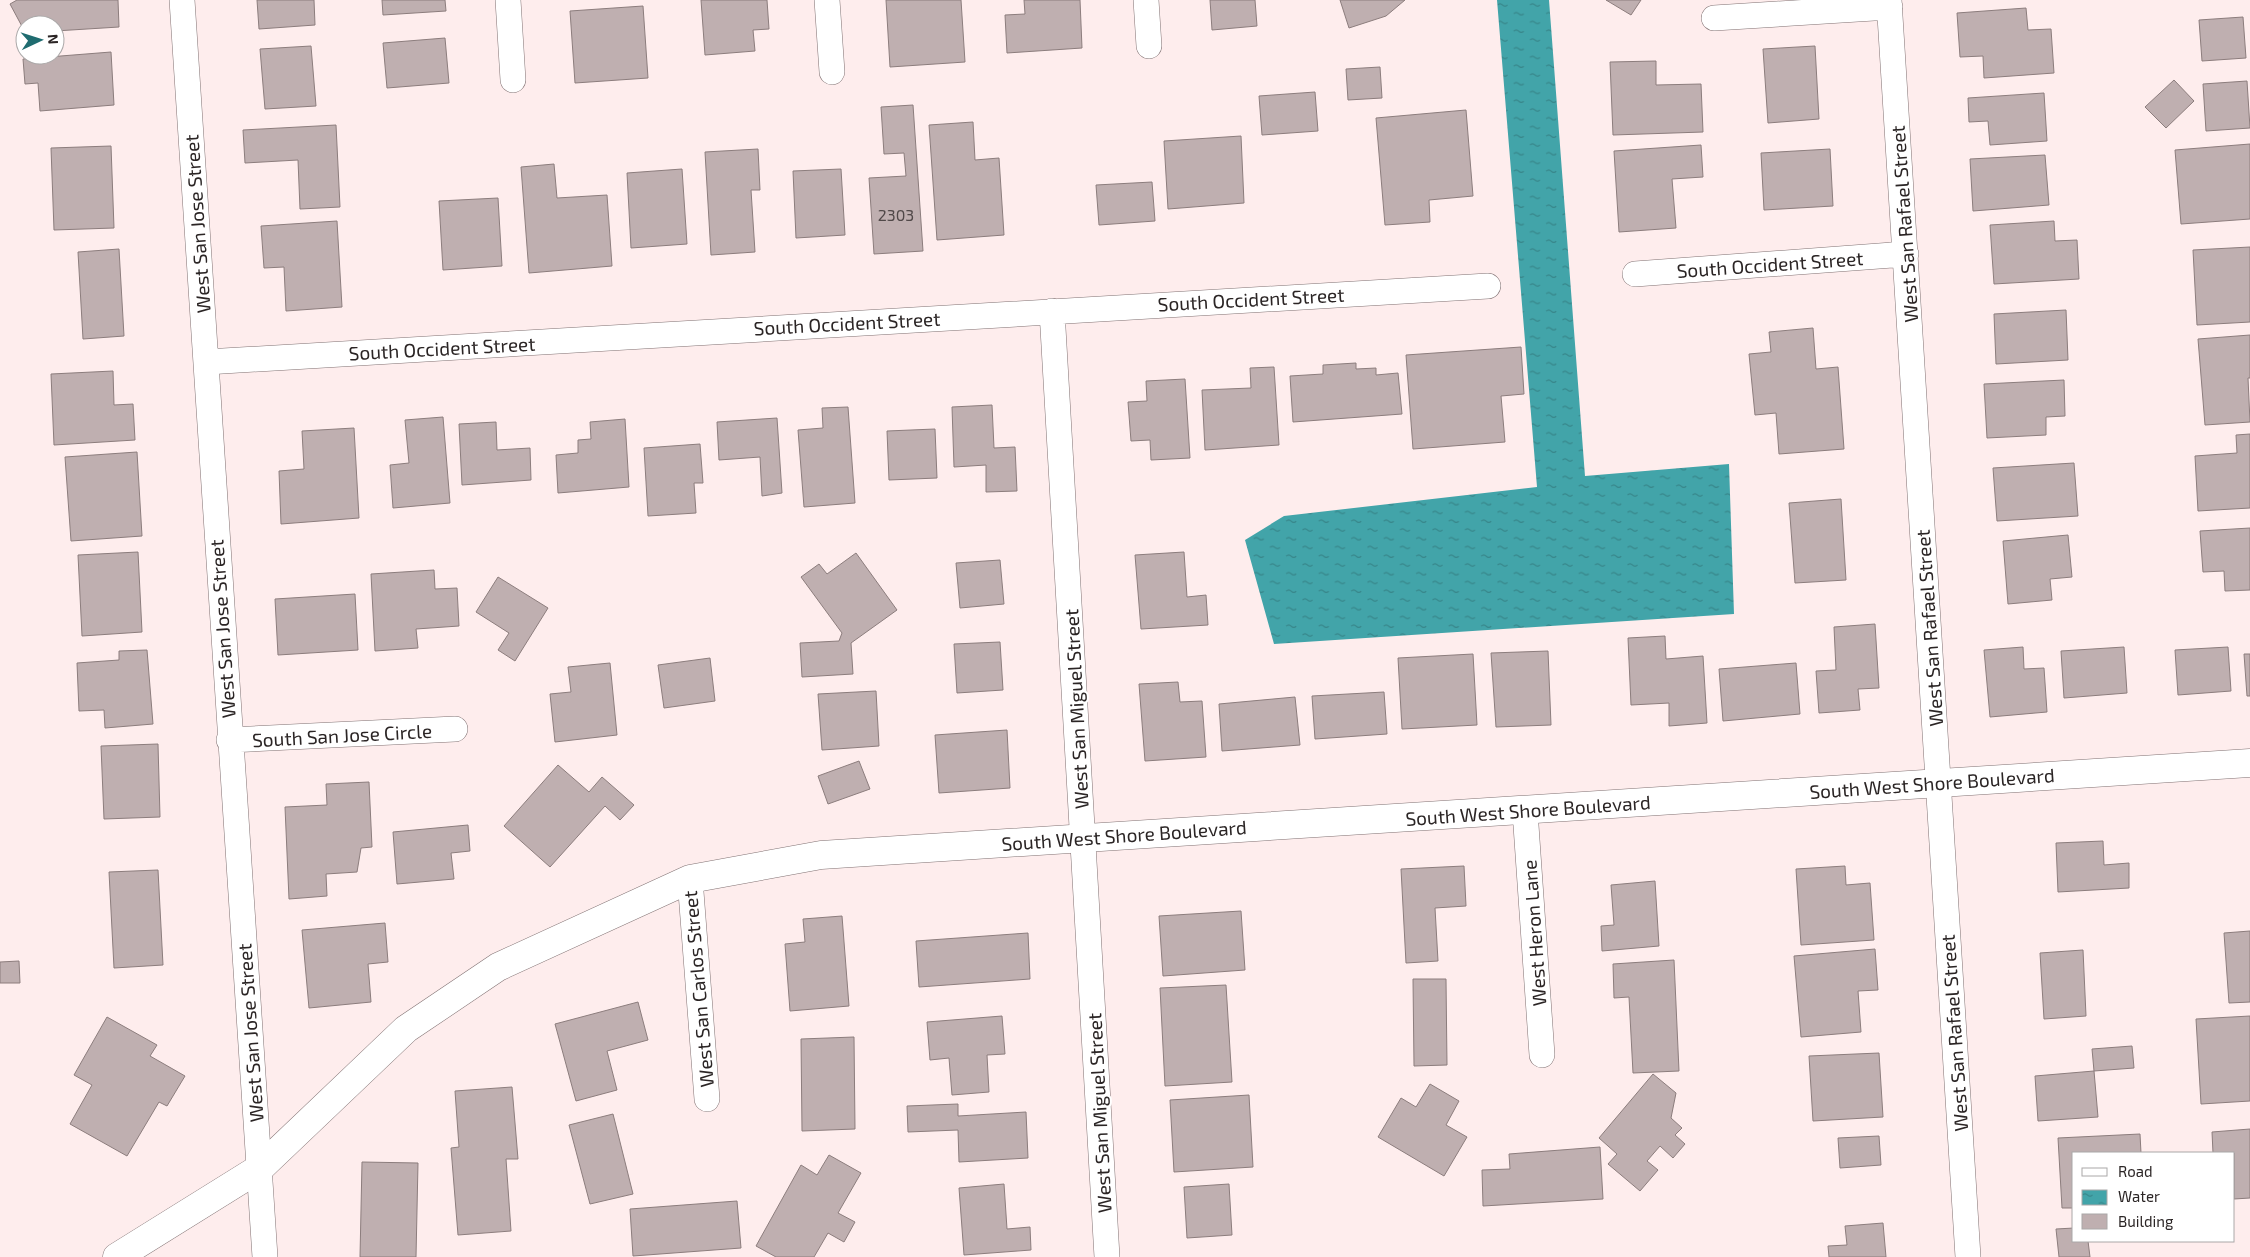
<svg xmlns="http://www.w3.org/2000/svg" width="2250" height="1257" font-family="'Exo 2',sans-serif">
<defs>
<pattern id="water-ripples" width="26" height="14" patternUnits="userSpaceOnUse" patternTransform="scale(1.25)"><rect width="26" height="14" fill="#42a4a9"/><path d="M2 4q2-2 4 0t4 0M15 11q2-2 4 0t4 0" fill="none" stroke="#378589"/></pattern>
</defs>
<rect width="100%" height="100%" fill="#feeded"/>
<!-- water -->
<path fill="url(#water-ripples)" d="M 1497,0 L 1549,0 L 1585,476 L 1729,464 L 1734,614 L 1274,644 L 1245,540 L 1284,516 L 1537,487 Z"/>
<!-- building -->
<path fill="#bfafb0" stroke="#8c7d7d" d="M 17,0 L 118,0 L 119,27 L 55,31 L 55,25 L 50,25 L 47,21 L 39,25 L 25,25 L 25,32 L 10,4 Z
M 257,0 L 314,0 L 315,25 L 259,29 Z
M 382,0 L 445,0 L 446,11 L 383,15 Z
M 701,0 L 767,0 L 769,29 L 753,30 L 755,51 L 705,55 Z
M 886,0 L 961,0 L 965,62 L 890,67 Z
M 1024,0 L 1080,0 L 1082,48 L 1007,53 L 1005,15 L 1025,14 Z
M 1210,0 L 1255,0 L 1257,26 L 1212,30 Z
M 1340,0 L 1405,0 L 1386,16 L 1349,28 Z
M 1606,0 L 1641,0 L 1631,15 Z
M 643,6 L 648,78 L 575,83 L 570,11 Z
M 2026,8 L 2028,30 L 2051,29 L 2054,73 L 1984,78 L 1983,56 L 1960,57 L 1957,13 Z
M 2243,17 L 2246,58 L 2202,61 L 2199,20 Z
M 445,38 L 449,83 L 387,88 L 383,43 Z
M 311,46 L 316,106 L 265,109 L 260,49 Z
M 1815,46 L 1819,119 L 1768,123 L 1763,49 Z
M 111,52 L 114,105 L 40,111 L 38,83 L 25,84 L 23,59 Z
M 1656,61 L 1656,85 L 1701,84 L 1703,132 L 1613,135 L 1610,62 Z
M 1380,67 L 1382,98 L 1348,100 L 1346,69 Z
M 2174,80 L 2194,101 L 2166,128 L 2145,107 Z
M 2247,81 L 2250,128 L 2206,131 L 2203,84 Z
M 1315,92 L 1318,131 L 1262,135 L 1259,96 Z
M 2044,93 L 2047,141 L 1990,145 L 1988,121 L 1969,122 L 1968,98 Z
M 913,105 L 923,251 L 874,254 L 869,178 L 906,176 L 904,153 L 884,154 L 881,107 Z
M 1466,110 L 1473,196 L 1429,200 L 1430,222 L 1385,225 L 1376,118 Z
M 973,122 L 975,160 L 999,158 L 1004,235 L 937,240 L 929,125 Z
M 336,125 L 340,207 L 300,209 L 298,160 L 245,163 L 243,130 Z
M 1241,136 L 1244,203 L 1168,209 L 1164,141 Z
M 2250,144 L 2250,219 L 2181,224 L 2175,150 Z
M 1701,145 L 1703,177 L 1672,179 L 1676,228 L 1619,232 L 1614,151 Z
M 111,146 L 114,228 L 54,230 L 51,148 Z
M 758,149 L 760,190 L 751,190 L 755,252 L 711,255 L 705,152 Z
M 1830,149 L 1833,206 L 1764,210 L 1761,153 Z
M 2045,155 L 2049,205 L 1973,211 L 1970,159 Z
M 554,164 L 557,198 L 607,195 L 612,266 L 529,273 L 521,167 Z
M 682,169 L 687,244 L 631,248 L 627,173 Z
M 841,169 L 845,235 L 796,238 L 793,171 Z
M 1152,182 L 1155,221 L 1099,225 L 1096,185 Z
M 498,198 L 502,266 L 443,270 L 439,201 Z
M 337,221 L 342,307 L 286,311 L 284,267 L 264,268 L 261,226 Z
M 2054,221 L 2055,241 L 2077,240 L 2079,279 L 1994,284 L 1990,225 Z
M 2250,247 L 2250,322 L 2197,325 L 2193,250 Z
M 119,249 L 124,336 L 83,339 L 78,252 Z
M 2066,310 L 2068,360 L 1996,364 L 1994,314 Z
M 1813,328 L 1816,369 L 1838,367 L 1844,449 L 1779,454 L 1776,413 L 1755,415 L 1749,354 L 1771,352 L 1769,332 Z
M 2250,335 L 2250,378 L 2248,378 L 2250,422 L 2205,425 L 2198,339 Z
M 1521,347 L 1524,394 L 1501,396 L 1505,442 L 1413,449 L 1406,355 Z
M 1356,363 L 1356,369 L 1376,368 L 1376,375 L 1398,373 L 1402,414 L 1293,422 L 1290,376 L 1323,374 L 1323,365 Z
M 1274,367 L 1279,445 L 1205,450 L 1202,390 L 1251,388 L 1250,368 Z
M 113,371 L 114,405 L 133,404 L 135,440 L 54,445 L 51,374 Z
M 1185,379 L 1190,458 L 1151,460 L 1150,440 L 1131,441 L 1128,402 L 1147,401 L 1146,381 Z
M 2064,380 L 2065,416 L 2046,417 L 2046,435 L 1987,438 L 1984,384 Z
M 992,405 L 994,448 L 1015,447 L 1017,491 L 986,492 L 986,465 L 954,467 L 952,407 Z
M 848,407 L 855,503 L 804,507 L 798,430 L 823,428 L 822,408 Z
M 443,417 L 450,503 L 393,508 L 390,465 L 409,463 L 405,420 Z
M 777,418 L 782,493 L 762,496 L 760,457 L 719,460 L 717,422 Z
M 625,419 L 629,487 L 558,493 L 556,455 L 578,453 L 578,440 L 591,439 L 590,422 Z
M 496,422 L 497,450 L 530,448 L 531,480 L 462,485 L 459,424 Z
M 354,428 L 359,518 L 281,524 L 279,471 L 304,469 L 302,431 Z
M 935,429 L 937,478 L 889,480 L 887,431 Z
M 2250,434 L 2250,508 L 2198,511 L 2195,456 L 2237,453 L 2236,435 Z
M 700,444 L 703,483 L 694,483 L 696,513 L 648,516 L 644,448 Z
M 137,452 L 142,536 L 71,541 L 65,457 Z
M 2074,463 L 2078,516 L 1997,521 L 1993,468 Z
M 1841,499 L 1846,580 L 1795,583 L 1789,503 Z
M 2250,528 L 2250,590 L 2225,591 L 2224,571 L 2203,572 L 2200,531 Z
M 2068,535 L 2072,577 L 2050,579 L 2052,600 L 2008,604 L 2003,541 Z
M 138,552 L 142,632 L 82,636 L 78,555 Z
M 1184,552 L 1187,597 L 1206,595 L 1208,625 L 1141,629 L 1135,555 Z
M 856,553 L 897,610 L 851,643 L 853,674 L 802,677 L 800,643 L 839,641 L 842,633 L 801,577 L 819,564 L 827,574 Z
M 1000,560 L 1004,604 L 960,608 L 956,563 Z
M 434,570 L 435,589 L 457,588 L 459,626 L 416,629 L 418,648 L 375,651 L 371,574 Z
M 498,577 L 548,608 L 515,661 L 498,650 L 509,633 L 476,612 Z
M 355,594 L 358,650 L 278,655 L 275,599 Z
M 1875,624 L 1879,688 L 1858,689 L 1860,710 L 1819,713 L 1816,671 L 1836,670 L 1834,627 Z
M 1665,636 L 1666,659 L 1703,656 L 1707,723 L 1669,726 L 1669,703 L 1631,705 L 1628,638 Z
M 1000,642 L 1003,690 L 957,693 L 954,644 Z
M 2023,647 L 2024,669 L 2044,668 L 2047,712 L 1990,717 L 1984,650 Z
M 2124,647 L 2127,693 L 2064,698 L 2061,651 Z
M 2228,647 L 2231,691 L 2178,695 L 2175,650 Z
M 147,650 L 153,724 L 105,728 L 104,710 L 79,711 L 77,663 L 119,660 L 119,651 Z
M 1548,651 L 1551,725 L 1496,727 L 1491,653 Z
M 1473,654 L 1477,725 L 1402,729 L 1398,658 Z
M 2244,654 L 2250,654 L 2250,696 L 2247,696 Z
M 710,658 L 715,701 L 664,708 L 658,665 Z
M 610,663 L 617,735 L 555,742 L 550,694 L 571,692 L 568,667 Z
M 1796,663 L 1800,714 L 1723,721 L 1719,669 Z
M 1178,682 L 1180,702 L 1202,701 L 1206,757 L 1145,761 L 1139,684 Z
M 876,691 L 879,746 L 822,750 L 818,694 Z
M 1384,692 L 1387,734 L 1315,739 L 1312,696 Z
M 1295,697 L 1300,745 L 1222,751 L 1219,704 Z
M 1007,730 L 1010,788 L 939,793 L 935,735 Z
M 158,744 L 160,817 L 104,819 L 101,746 Z
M 859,761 L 870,789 L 828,804 L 818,776 Z
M 558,765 L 589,792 L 602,777 L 634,805 L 620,820 L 605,806 L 550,867 L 504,826 Z
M 369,782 L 372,847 L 361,848 L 357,872 L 326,874 L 327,896 L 289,899 L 285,807 L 327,805 L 326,784 Z
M 468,825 L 470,851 L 451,853 L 454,879 L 397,884 L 393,832 Z
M 2103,841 L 2104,865 L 2129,863 L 2129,888 L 2058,892 L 2056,843 Z
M 1464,866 L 1466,906 L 1435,908 L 1438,961 L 1406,963 L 1401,869 Z
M 1845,866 L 1846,885 L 1870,883 L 1874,940 L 1801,945 L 1796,869 Z
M 158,870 L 163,965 L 114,968 L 109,872 Z
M 1655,881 L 1659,946 L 1602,951 L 1601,926 L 1614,925 L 1611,885 Z
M 1241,911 L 1245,970 L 1163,976 L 1159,916 Z
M 842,916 L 849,1006 L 790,1011 L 785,944 L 805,942 L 803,919 Z
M 385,923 L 388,962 L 368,964 L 371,1002 L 309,1008 L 302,930 Z
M 2250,931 L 2250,1002 L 2229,1003 L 2224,933 Z
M 1028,933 L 1030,979 L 919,987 L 916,941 Z
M 1875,949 L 1878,990 L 1858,991 L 1861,1032 L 1801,1037 L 1794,956 Z
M 2083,950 L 2086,1016 L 2044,1019 L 2040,953 Z
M 1674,960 L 1679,1071 L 1633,1073 L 1629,997 L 1614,998 L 1613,964 Z
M 19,961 L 20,983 L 0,983 L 0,962 Z
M 1413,979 L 1446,979 L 1447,1065 L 1414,1066 Z
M 1226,985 L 1232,1082 L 1165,1086 L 1160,988 Z
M 638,1002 L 648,1040 L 607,1051 L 617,1090 L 576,1101 L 555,1024 Z
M 1002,1016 L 1005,1054 L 987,1055 L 989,1092 L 952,1095 L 949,1058 L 930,1060 L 927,1022 Z
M 2250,1016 L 2250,1101 L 2201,1104 L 2196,1019 Z
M 107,1017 L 157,1045 L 150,1056 L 185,1076 L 167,1106 L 159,1102 L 127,1156 L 70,1124 L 92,1085 L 74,1075 Z
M 854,1037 L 855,1129 L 802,1131 L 801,1039 Z
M 2132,1046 L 2134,1068 L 2094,1071 L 2092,1049 Z
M 1879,1053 L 1883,1117 L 1813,1121 L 1809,1056 Z
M 2094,1071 L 2098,1117 L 2038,1121 L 2035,1076 Z
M 1653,1074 L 1676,1093 L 1671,1118 L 1682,1128 L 1675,1135 L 1685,1144 L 1673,1158 L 1660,1146 L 1647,1161 L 1658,1170 L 1640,1191 L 1608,1164 L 1617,1154 L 1599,1138 Z
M 1430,1084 L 1459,1101 L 1446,1125 L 1467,1137 L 1444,1176 L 1378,1137 L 1401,1098 L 1416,1107 Z
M 512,1087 L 518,1159 L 506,1159 L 511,1231 L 458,1235 L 451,1148 L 459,1147 L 455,1091 Z
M 1249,1095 L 1253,1167 L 1174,1172 L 1170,1100 Z
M 958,1104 L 958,1116 L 1026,1112 L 1028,1158 L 959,1162 L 958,1130 L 908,1132 L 907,1106 Z
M 613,1114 L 633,1194 L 590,1204 L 569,1125 Z
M 2250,1129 L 2250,1198 L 2234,1199 L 2234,1153 L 2213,1153 L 2212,1132 Z
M 2140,1134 L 2141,1153 L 2074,1153 L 2074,1208 L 2062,1208 L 2058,1138 Z
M 1879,1136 L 1881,1165 L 1840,1168 L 1838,1138 Z
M 1600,1147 L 1603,1199 L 1483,1206 L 1482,1170 L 1510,1169 L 1509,1154 Z
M 829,1155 L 861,1173 L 838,1213 L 855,1222 L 844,1242 L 828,1233 L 814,1257 L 776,1257 L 756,1246 L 801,1165 L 817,1175 Z
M 362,1162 L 418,1163 L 416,1257 L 360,1257 Z
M 1004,1184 L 1007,1229 L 1030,1227 L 1031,1250 L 964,1255 L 959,1188 Z
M 1229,1184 L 1232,1235 L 1187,1238 L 1184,1187 Z
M 737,1201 L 741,1248 L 633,1256 L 630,1209 Z
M 1883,1223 L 1886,1257 L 1829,1257 L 1828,1246 L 1847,1245 L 1845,1226 Z
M 2074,1228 L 2074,1241 L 2088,1241 L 2090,1257 L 2059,1257 L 2056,1229 Z"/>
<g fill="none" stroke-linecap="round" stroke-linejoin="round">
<!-- minor casing -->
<g stroke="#817273" stroke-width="26">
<path id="minor" d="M 182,0 L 265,1257
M 508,0 L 513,80
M 827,0 L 832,72
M 1146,0 L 1149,46
M 1889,0 L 1968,1257
M 1714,18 L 1890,7
M 1635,274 L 1906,254
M 1052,311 L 1107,1257
M 206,362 L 1488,286
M 229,740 L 455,729
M 1525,811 L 1542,1055
M 690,879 L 707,1099"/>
</g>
<!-- tertiary casing -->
<g stroke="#817273" stroke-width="29">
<path id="tertiary" d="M 117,1257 L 260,1168 L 406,1029 L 498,967 L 690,879 L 821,855 L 2250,763"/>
</g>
<!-- minor -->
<use href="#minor" stroke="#fff" stroke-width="25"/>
<!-- tertiary -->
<use href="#tertiary" stroke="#fff" stroke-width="28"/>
</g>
<g text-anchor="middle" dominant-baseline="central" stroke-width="4" stroke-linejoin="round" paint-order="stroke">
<!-- number labels -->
<g font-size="16" fill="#504848">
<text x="896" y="214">2303</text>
</g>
<!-- street labels -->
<g font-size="19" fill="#2b2525" stroke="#fff">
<text transform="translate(197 224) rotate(-94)">West San Jose Street</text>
<text transform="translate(1904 224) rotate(-94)">West San Rafael Street</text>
<text transform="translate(1770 264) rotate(-4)">South Occident Street</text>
<text transform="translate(1251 299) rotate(-3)">South Occident Street</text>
<text transform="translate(847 323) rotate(-3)">South Occident Street</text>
<text transform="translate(442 348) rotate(-3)">South Occident Street</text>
<text transform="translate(1929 628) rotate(-94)">West San Rafael Street</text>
<text transform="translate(222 629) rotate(-94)">West San Jose Street</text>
<text transform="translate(1076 709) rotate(-93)">West San Miguel Street</text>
<text transform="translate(342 735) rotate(-3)">South San Jose Circle</text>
<text transform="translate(1932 783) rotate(-4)">South West Shore Boulevard</text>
<text transform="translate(1528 810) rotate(-4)">South West Shore Boulevard</text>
<text transform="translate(1124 835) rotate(-4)">South West Shore Boulevard</text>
<text transform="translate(1534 933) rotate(-94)">West Heron Lane</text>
<text transform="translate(698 989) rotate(-95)">West San Carlos Street</text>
<text transform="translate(250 1033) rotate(-94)">West San Jose Street</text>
<text transform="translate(1954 1033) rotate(-94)">West San Rafael Street</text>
<text transform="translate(1099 1113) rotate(-93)">West San Miguel Street</text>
</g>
</g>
<!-- legend -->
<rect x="2072" y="1152" width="162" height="90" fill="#ffffff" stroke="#aaa8a8"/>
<rect x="2082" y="1168" width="25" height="8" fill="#ffffff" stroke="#aaa8a8"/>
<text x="2118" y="1177" font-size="15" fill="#2b2525">Road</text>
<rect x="2082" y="1190" width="25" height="15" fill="url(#water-ripples)" stroke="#aaa8a8"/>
<text x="2118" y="1202" font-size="15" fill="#2b2525">Water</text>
<rect x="2082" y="1214" width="25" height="15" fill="#bfafb0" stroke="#aaa8a8"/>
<text x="2118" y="1227" font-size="15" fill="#2b2525">Building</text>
<!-- north arrow -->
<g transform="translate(40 40) rotate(86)"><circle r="24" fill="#ffffff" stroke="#aaa8a8"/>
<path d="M0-4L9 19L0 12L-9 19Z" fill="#1f6c70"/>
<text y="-8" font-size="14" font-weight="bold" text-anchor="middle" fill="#2b2525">N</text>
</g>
</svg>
